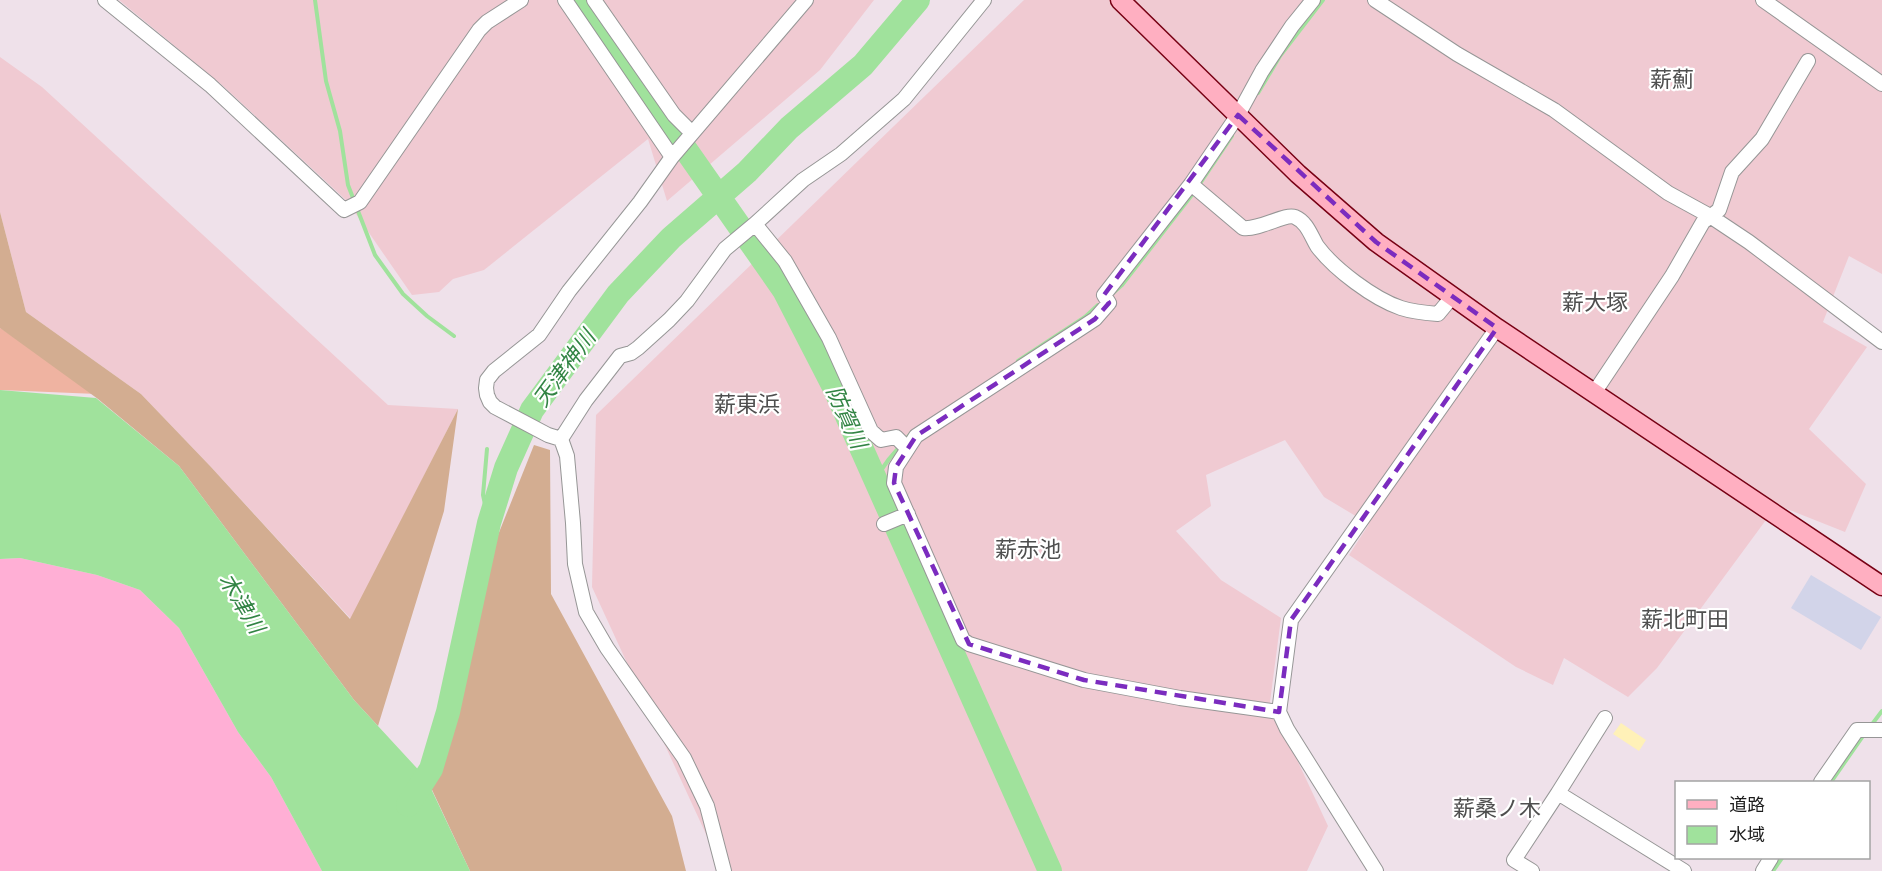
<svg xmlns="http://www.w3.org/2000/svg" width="1882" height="871" font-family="'Asap Condensed','Noto Sans JP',sans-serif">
<rect width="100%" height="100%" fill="#efe1ea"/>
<!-- industrial -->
<path fill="#d2d4e9" d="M 1811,575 L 1881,617 L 1861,650 L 1791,608 Z"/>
<!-- farmland -->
<path fill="#f0cad2" d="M 119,0 L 874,0 L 820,70 L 667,201 L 648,139 L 484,270 L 453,279 L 439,292 L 412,295 L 347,201 L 222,85 Z
M 1024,0 L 1882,0 L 1882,274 L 1849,256 L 1823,322 L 1867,347 L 1809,429 L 1866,484 L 1845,532 L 1777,505 L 1657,668 L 1628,697 L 1564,658 L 1553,685 L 1516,667 L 1349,555 L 1369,524 L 1324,497 L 1285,440 L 1206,475 L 1211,506 L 1176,531 L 1221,580 L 1281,618 L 1270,702 L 1328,826 L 1307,871 L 723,871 L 592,587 L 596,415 Z
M 0,57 L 42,87 L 388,405 L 458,409 L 351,619 L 211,467 L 141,394 L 26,312 L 0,212 Z"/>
<!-- grass -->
<path fill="#efb3a1" d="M 0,328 L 2,329 L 97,394 L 0,390 Z"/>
<!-- forest -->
<path fill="#d3ad91" d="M 0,212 L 26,312 L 141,394 L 211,467 L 350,619 L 458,409 L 444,511 L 378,726 L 354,700 L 179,466 L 98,399 L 0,328 Z
M 534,445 L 550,450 L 551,594 L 672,816 L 686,871 L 470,871 L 426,777 L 448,712 L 496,540 Z"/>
<!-- sand -->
<path fill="#ffafd5" d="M 20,558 L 97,575 L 140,590 L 179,628 L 238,732 L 271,777 L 322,871 L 0,871 L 0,559 Z"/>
<!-- park -->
<path fill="#fff1b8" d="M 1621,723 L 1646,740 L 1639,751 L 1613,734 Z"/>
<!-- water -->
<path fill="#a0e29c" d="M 0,390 L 96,398 L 179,466 L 354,700 L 426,778 L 470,871 L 322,871 L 271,777 L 238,732 L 179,628 L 140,590 L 97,575 L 20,558 L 0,559 Z"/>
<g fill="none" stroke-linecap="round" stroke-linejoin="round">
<!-- stream -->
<path stroke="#a0e29c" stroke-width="4" d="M 315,0 L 326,81 L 340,131 L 348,185 L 375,255 L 403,294 L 427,316 L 454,336
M 1258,93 L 1280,56 L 1323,0
M 1199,185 L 1232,136
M 1113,293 L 1122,285 L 1195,191
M 1018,361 L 1085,317 L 1098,305
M 487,449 L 483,495 L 489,523
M 875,479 L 889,459 L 912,432
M 1870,727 L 1882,711
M 1831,782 L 1865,733
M 1773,871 L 1782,858"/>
<!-- river -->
<path stroke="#a0e29c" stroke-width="24" d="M 581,0 L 784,290 L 835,389 L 1050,871
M 408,805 L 431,769 L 448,712 L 489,523 L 506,468 L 532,410 L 618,294 L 671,238 L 747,172 L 789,128 L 863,65 L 918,0"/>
<!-- street casing -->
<g stroke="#969696" stroke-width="16">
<path id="street" d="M 105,0 L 210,85 L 344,210 L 360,202 L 479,30 L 487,22 L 521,0
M 565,0 L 672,157
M 594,0 L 674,115 L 692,133
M 1375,0 L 1457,54 L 1554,110 L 1668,193 L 1710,216 L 1749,242 L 1882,342
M 1763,0 L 1882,84
M 1191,184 L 1243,228 C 1260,230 1285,213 1295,217 C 1307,222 1311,236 1317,246 C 1334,269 1374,299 1401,308 C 1413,312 1425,313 1438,314 L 1452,297
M 1594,393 L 1672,276 L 1703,222 L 1719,210 L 1732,172 L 1762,139 L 1808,61
M 561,439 L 548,435 L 495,407 L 490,402 L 487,395 L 486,388 L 487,380 L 494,371 L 539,335 L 569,291 L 640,202 L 672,157 L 806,0
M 907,448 L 896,437 L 881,440 L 871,431 L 829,338 L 785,261 L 755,224 L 803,180 L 841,154 L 904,99 L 984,0
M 884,524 L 908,514
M 1279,712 L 1180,698 L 1084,680 L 969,644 L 963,640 L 894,483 L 896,467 L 916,436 L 1095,319 L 1109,303 L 1104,295 L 1191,184 L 1238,115 L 1262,71 L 1292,26 L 1313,0
M 1821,782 L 1857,730 L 1882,730
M 1558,793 L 1605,718
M 724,871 L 707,806 L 684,758 L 607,648 L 586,612 L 575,564 L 573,523 L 567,456 L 561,439 L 586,400 L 620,356 L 631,353 L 638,348 L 669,320 L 687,301 L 725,249 L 755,224
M 1376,871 L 1287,729 L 1279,712 L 1291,620 L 1497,328
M 1532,871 L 1514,860 L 1558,793 L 1684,871
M 1763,871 L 1771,858"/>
</g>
<!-- secondary casing -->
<g stroke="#770014" stroke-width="21">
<path id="secondary" d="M 1120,0 L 1298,174 L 1376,242 L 1497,328 L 1882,586"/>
</g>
<!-- street -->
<use href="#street" stroke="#fff" stroke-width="14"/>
<!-- secondary -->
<use href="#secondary" stroke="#ffafc1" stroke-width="18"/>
</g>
<!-- marked area -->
<path fill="none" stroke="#7b2cbf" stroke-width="4.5" stroke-dasharray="12 8" stroke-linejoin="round" d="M 1238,115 L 1376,242 L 1497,328 L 1291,620 L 1279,712 L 1084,680 L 969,644 L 894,483 L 896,467 L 916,436 L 1095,319 L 1109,303 L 1104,295 Z"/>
<g text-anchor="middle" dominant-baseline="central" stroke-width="4.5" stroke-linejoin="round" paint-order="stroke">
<!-- neighbourhood labels -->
<g font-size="22" fill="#4f4f4f" stroke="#fff">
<text x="1672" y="79">薪薊</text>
<text x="1595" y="302">薪大塚</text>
<text x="747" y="404">薪東浜</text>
<text x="1028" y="549">薪赤池</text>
<text x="1685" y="619">薪北町田</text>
<text x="1497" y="808">薪桑ノ木</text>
</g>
<!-- water labels -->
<g font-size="22" font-style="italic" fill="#328444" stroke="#fff">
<text transform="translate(564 368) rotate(-54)">天津神川</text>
<text transform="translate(847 417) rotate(66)">防賀川</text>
<text transform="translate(242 603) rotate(59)">木津川</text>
</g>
</g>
<!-- legend -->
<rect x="1675" y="781" width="195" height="78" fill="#ffffff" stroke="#a4a4a4" stroke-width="1.5"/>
<rect x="1687" y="800" width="30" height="9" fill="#ffafc1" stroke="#a4a4a4" stroke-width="1.5"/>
<text x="1729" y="811" font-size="18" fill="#1c1c1c">道路</text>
<rect x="1687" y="826" width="30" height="18" fill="#a0e29c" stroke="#a4a4a4" stroke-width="1.5"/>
<text x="1729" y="841" font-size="18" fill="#1c1c1c">水域</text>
</svg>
